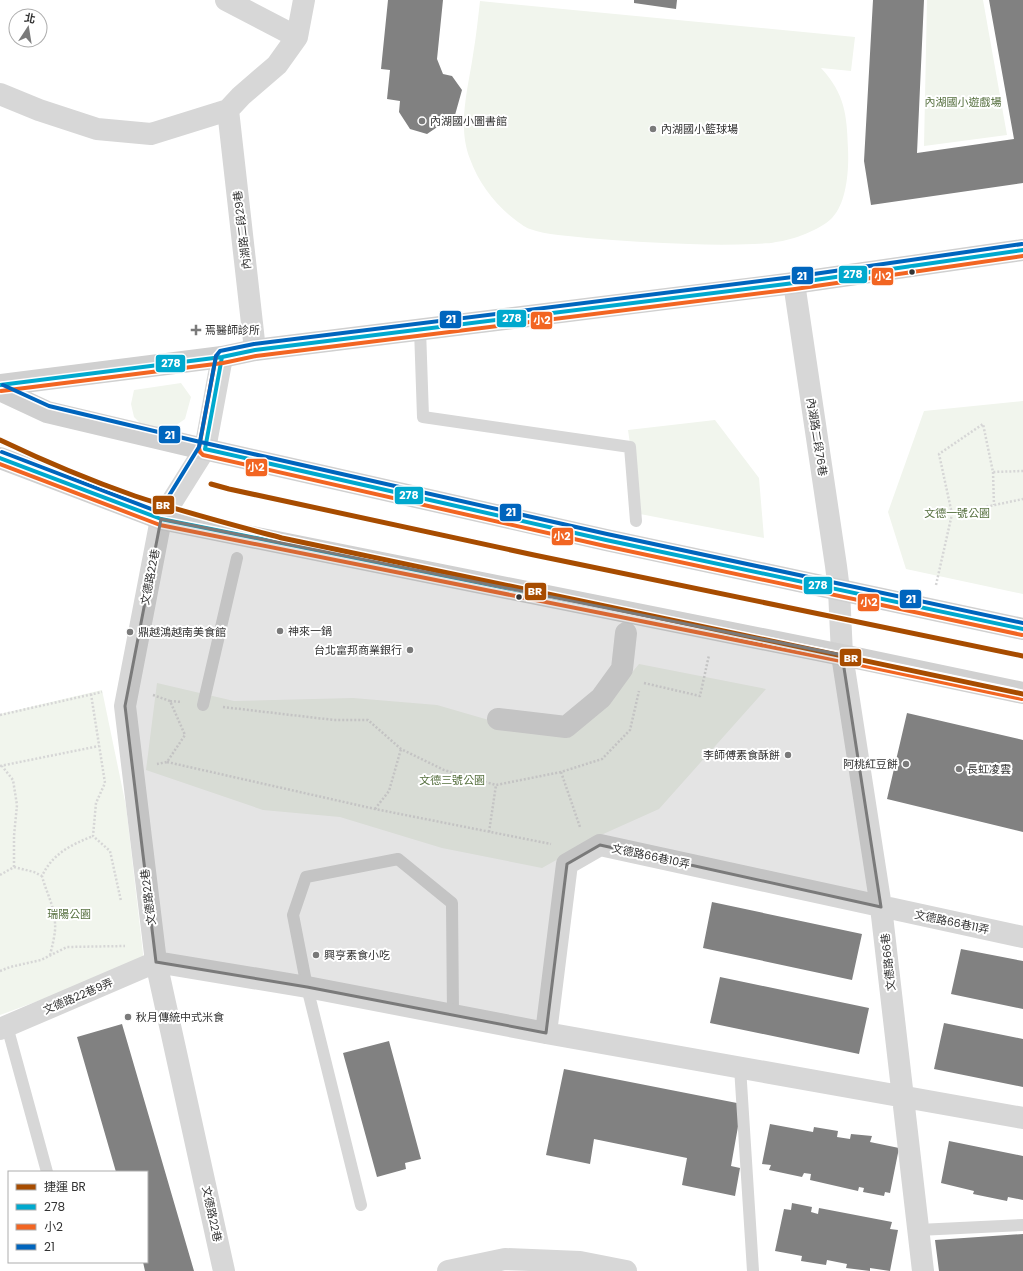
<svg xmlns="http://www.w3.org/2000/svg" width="1023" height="1271" font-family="Poppins,'Noto Sans TC',sans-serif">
<rect width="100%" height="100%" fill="#fff"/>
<!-- green -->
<path fill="#f1f5ed" d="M 927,0 L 983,0 L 1007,135 L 924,146 Z
M 480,1 L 855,37 L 851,71 L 821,68 C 845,94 847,115 848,149 C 849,169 847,203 832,218 C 820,230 793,240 776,242 C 769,244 762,243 754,244 C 732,245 711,245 689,244 C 655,243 621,241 587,238 C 570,236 546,235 530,229 C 526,228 521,224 518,222 C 496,206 479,184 470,159 C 457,126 468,89 473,55 C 476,37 478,19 480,1 Z
M 181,383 L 191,397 L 185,419 L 175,426 L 166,429 L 142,425 L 134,417 L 131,404 L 134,390 Z
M 1023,401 L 1023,594 L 906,569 L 888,512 L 924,411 Z
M 715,420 L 759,478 L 764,538 L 640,514 L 628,430 Z
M 639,664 L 766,689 L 659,809 L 601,835 L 542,868 L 442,848 L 340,817 L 263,810 L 146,770 L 157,683 L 234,701 L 353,698 L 437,705 L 499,723 L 599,712 Z
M 102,690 L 126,806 L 144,962 L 0,1015 L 0,714 Z"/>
<!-- building -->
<path fill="#818181" d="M 388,0 L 443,0 L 437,59 L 443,74 L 452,76 L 462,90 L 455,115 L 427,134 L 410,129 L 399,112 L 400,101 L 387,99 L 390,70 L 381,69 Z
M 634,0 L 677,0 L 676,9 L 634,3 Z
M 873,0 L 924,0 L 917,153 L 1014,139 L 989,0 L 1023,0 L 1023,183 L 871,205 L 864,161 Z
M 907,713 L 1023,740 L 1023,832 L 887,799 Z
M 712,902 L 862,934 L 852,980 L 703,948 Z
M 961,949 L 1023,961 L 1023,1009 L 951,994 Z
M 720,977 L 869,1008 L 859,1054 L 710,1023 Z
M 944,1023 L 1023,1039 L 1023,1087 L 934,1069 Z
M 122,1024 L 194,1271 L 145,1271 L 143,1262 L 147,1262 L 147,1172 L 116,1172 L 77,1037 Z
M 389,1041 L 421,1159 L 405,1163 L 406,1169 L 377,1177 L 343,1053 Z
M 564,1069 L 742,1104 L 731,1166 L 740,1168 L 735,1196 L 682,1185 L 687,1158 L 594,1139 L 590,1164 L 546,1155 Z
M 770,1124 L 813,1132 L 814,1127 L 838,1131 L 837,1137 L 850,1139 L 851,1134 L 872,1136 L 870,1142 L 899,1148 L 890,1193 L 885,1192 L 884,1196 L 863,1192 L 864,1188 L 859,1187 L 858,1191 L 810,1180 L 811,1174 L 804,1173 L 802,1177 L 769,1170 L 771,1165 L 762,1164 Z
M 949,1141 L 1023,1156 L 1023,1200 L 1008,1197 L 1007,1201 L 973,1194 L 974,1191 L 941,1183 Z
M 792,1203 L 812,1207 L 811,1212 L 818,1214 L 819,1208 L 892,1222 L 890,1229 L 898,1230 L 890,1271 L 870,1268 L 870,1271 L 846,1268 L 847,1264 L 827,1260 L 826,1265 L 801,1261 L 802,1256 L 775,1251 L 784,1209 L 791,1210 Z
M 1023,1234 L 1023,1271 L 939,1271 L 935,1240 Z"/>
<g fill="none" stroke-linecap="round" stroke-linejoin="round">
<!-- path -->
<path stroke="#d6d6d6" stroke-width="2.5" stroke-dasharray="2 2" stroke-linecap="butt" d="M 993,472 L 994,505
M 952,514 L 939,454 L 983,424 L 993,472 L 1023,471
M 936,585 L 952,514 L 1023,499
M 644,683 L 700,696 L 709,655
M 91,694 L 105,783 L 96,803 L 93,836 L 110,851 L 121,901
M 153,695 L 170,701 L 185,735 L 167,762 L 157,764
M 170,701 L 182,702
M 223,707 L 334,720 L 368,720 L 401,749 L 444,770 L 496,785 L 561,772 L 602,759 L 630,730 L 639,691
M 0,715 L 102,692
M 167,762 L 375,809 L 551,844
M 0,766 L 99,746
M 561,772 L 580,827
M 375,809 L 389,791 L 401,749
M 489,832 L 496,785
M 14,867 L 34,872 L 42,876
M 0,875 L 14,867 L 14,836 L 17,805 L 13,780 L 2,766
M 50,955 C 52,947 56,932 55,924 C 55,907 46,892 42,876 C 53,853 71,845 93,836
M 0,971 L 10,967 L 41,960 L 67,947 L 125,946"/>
<!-- lane -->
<path stroke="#d7d7d7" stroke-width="12" d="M 420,329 L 423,417 L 630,447 L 636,521
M 203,705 L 237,558
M 7,1026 L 47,1172
M 740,1067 L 753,1271
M 361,1205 L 307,987 L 293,915 L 306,877 L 398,859 L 452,903 L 453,1015
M 918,1230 L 1023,1225"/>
<!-- street -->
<path stroke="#d7d7d7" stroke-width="22" d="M 226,0 L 297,37
M 0,94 L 39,110 L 97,129 L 151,134 L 228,110 L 241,96 L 277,65 L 297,37 L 304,0
M 228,110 L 255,350
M 794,283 L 836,566 L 839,590 L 842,655 L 881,907 L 923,1271
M 222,357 L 205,449 L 161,519 L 125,706 L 156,962 L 224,1271
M 498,719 L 566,727 L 601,698 L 622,669 L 626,633
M 0,1029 L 156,962 L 307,987 L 546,1033 L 1023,1118
M 546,1033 L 567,864 L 600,845 L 1023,937
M 448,1271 L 505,1259 L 580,1262 L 626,1271"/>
<!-- secondary -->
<path stroke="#d0d0d0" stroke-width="22" d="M 0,385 L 222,357 L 255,350 L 794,283 L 1023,250
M 0,390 L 47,412 L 195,447 L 606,540 L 1023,629
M 0,458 L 161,519 L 842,655 L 1023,693"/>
<!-- bus-1 casing -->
<g stroke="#fff" stroke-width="7">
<path id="bus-1" d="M 0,385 L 222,357 L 255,350 L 794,283 L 1023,250
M 205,449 L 606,540 L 1023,629
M 205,449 L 222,357
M 0,458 L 161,519 L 842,655 L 1023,693"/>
</g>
<!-- bus-2 casing -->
<g stroke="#fff" stroke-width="7">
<path id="bus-2" d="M 216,356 L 199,448 L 200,452 L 203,455 L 605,546 L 1022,635
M 1,391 L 223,363 L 256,356 L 795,289 L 1023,256
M 0,464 L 160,525 L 841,661 L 1022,699"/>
</g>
<!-- bus-3 casing -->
<g stroke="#fff" stroke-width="7">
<path id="bus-3" d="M 3,385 L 49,406 L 196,441 L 607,534 L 1023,623
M 2,452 L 159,512 L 199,447 L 216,356 L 220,351 L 254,344 L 793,277 L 1022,244"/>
</g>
<!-- bus-1 -->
<use href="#bus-1" stroke="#00a9ce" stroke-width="4"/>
<!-- bus-2 -->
<use href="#bus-2" stroke="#f26522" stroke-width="4"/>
<!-- bus-3 -->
<use href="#bus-3" stroke="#0065bd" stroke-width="4"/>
<!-- metro-1 casing -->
<g stroke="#fff" stroke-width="8">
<path id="metro-1" d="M 0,440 C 44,461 89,480 135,496 C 183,512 233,525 282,538 L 1023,694
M 211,484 L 229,489 L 534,555 L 1023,656"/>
</g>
<!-- metro-1 -->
<use href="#metro-1" stroke="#a74c00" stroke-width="5"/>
</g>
<!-- marked area -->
<path fill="#7a7a7a" fill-opacity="0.2" stroke="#7a7a7a" stroke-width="3" stroke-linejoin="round" d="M 161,519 L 842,655 L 881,907 L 600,845 L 567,864 L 546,1033 L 307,987 L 156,962 L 125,706 Z"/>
<!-- markers -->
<g fill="#7a7a7a" stroke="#fff" stroke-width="1.5">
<circle cx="422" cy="121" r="4"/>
<circle cx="653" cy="129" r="4"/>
<path d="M194 324h4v4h4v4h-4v4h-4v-4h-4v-4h4z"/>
<circle cx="280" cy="631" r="4"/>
<circle cx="130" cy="632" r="4"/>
<circle cx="410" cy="650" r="4"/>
<circle cx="788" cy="755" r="4"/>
<circle cx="906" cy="764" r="4"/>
<circle cx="959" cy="769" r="4"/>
<circle cx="316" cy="955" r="4"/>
<circle cx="128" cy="1017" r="4"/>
</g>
<g fill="#333" stroke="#fff" stroke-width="1.5">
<circle cx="912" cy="272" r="3.5"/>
<circle cx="519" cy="597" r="3.5"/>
</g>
<g text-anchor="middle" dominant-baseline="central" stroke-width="4" stroke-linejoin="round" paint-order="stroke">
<!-- park labels -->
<g font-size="11" fill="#56703f" stroke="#fff">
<text x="963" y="102">內湖國小遊戲場</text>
<text x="957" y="513">文德一號公園</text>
<text x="452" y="780">文德三號公園</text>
<text x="69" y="914">瑞陽公園</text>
</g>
<!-- poi labels -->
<g font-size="11" fill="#333" stroke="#fff" text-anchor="start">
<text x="430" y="121">內湖國小圖書館</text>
<text x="661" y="129">內湖國小籃球場</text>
<text x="205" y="330">焉醫師診所</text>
<text x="288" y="631">神來一鍋</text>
<text x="138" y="632">鼎越鴻越南美食館</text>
<text x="402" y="650" text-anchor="end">台北富邦商業銀行</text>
<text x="780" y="755" text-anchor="end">李師傅素食酥餅</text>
<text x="898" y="764" text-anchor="end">阿桃紅豆餅</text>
<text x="967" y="769">長虹凌雲</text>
<text x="324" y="955">興亨素食小吃</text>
<text x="136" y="1017">秋月傳統中式米食</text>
</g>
<!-- street labels -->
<g font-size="11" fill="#333" stroke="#fff">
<text transform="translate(242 230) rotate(-97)">內湖路二段29巷</text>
<text transform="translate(817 437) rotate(81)">內湖路二段76巷</text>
<text transform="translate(150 577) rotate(-79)">文德路22巷</text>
<text transform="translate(651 856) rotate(12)">文德路66巷10弄</text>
<text transform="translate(148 897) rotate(-97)">文德路22巷</text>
<text transform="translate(952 922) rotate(12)">文德路66巷11弄</text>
<text transform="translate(888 962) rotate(-96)">文德路66巷</text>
<text transform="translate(78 996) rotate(-23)">文德路22巷9弄</text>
<text transform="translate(212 1214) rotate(78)">文德路22巷</text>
</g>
</g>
<g stroke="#fff" stroke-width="1.5">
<rect x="838" y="265" width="30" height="19" rx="4" fill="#00a9ce"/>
<rect x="791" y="266" width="23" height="19" rx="4" fill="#0065bd"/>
<rect x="871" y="267" width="23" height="19" rx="4" fill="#f26522"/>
<rect x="496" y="309" width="31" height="19" rx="4" fill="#00a9ce"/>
<rect x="439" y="310" width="23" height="19" rx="4" fill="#0065bd"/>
<rect x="530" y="311" width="23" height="19" rx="4" fill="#f26522"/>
<rect x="155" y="354" width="31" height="19" rx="4" fill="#00a9ce"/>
<rect x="158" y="425" width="23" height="19" rx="4" fill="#0065bd"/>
<rect x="245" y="458" width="23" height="19" rx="4" fill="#f26522"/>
<rect x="394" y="486" width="30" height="19" rx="4" fill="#00a9ce"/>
<rect x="152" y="495" width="23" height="20" rx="4" fill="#a74c00"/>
<rect x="499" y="503" width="23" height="19" rx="4" fill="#0065bd"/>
<rect x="551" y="527" width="23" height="19" rx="4" fill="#f26522"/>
<rect x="803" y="576" width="30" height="19" rx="4" fill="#00a9ce"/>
<rect x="524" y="582" width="23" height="19" rx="4" fill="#a74c00"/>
<rect x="899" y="589" width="23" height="20" rx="4" fill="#0065bd"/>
<rect x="857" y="593" width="23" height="19" rx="4" fill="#f26522"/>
<rect x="839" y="648" width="23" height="19" rx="4" fill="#a74c00"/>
</g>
<g font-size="11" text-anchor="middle" font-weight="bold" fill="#fff">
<text x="853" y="278">278</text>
<text x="802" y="280">21</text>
<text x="883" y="280">小2</text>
<text x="512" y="322">278</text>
<text x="451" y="323">21</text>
<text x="542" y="324">小2</text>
<text x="171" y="367">278</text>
<text x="170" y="439">21</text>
<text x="256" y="471">小2</text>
<text x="409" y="499">278</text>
<text x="163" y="509">BR</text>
<text x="511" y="516">21</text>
<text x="562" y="540">小2</text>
<text x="818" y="589">278</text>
<text x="535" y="595">BR</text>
<text x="911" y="603">21</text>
<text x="869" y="606">小2</text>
<text x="851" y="662">BR</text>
</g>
<!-- legend -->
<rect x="8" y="1171" width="140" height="92" fill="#ffffff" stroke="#adadad"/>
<rect x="16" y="1184" width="20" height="6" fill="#a74c00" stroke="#adadad"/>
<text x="44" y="1191" font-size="12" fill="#333333">捷運 BR</text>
<rect x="16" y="1204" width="20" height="6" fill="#00a9ce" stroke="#adadad"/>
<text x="44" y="1211" font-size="12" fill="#333333">278</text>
<rect x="16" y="1224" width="20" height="6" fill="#f26522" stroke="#adadad"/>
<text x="44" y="1231" font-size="12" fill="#333333">小2</text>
<rect x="16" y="1244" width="20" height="6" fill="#0065bd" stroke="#adadad"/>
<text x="44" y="1251" font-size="12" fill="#333333">21</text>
<!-- north arrow -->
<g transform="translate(28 28) rotate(12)"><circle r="19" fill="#ffffff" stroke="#adadad"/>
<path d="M0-3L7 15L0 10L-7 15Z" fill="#7a7a7a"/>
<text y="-6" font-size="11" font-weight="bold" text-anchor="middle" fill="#333333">北</text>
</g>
</svg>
